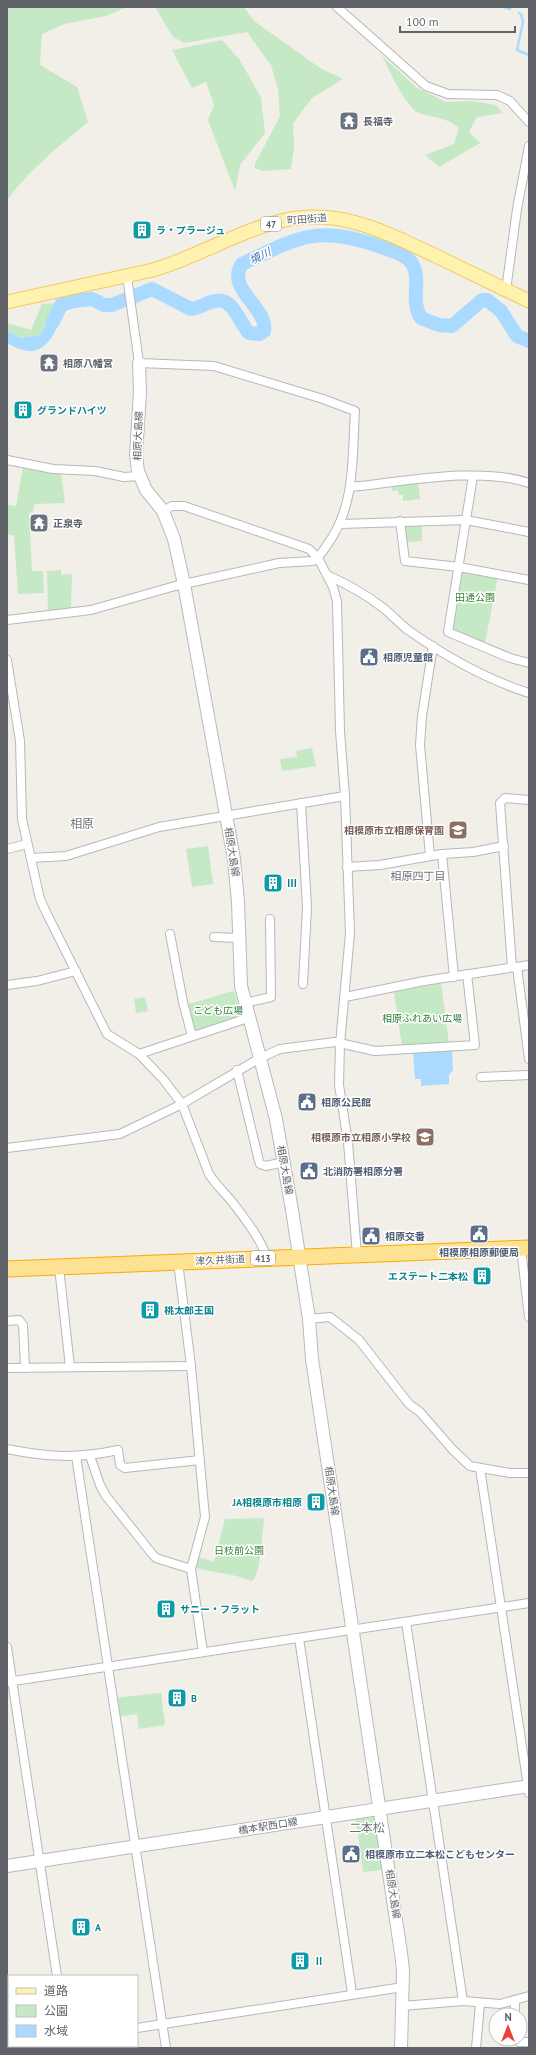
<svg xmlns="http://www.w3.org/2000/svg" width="536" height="2055" font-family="'PT Sans','Noto Sans JP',sans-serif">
<rect width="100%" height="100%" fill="#f1efe8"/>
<!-- green -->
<g fill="#c5e8c5">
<path d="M7 7H127L106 16 64 24 42 34 40 65 77 87 88 122C59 146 30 169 7 200Z"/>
<polygon points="155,7 244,7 254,21 320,68 343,79 312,98 293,123 294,146 291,169 263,171 255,168 255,164 280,116 278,89 271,65 247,32 185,43 173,37"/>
<polygon points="222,40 240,60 261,98 265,133 240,165 235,191 208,120 214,105 206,82 192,88 172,50"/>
<path d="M382 56 417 88 446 102 472 101 495 105 503 113 477 117 469 132 480 143 439 167 425 155 454 144 459 128C447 117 433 118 419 113 406 108 389 69 382 56Z"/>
<polygon points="58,303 40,335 21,338 7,331 7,323 31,330 42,304"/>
<polygon points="23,467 61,472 65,503 34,504 33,512 29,513 32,571 43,571 44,593 18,594 14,535 7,535 7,505 16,506"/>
<polygon points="418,483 420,499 403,501 403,495 399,495 398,491 392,491 392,486"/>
<polygon points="406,525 422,525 422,541 405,542 404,527"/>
<polygon points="61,570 61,575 72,574 71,608 69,610 48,612 47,571"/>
<polygon points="459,570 498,576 485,643 450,630"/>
<polygon points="312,748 316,766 282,771 280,759 297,757 296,751"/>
<polygon points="208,846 213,884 192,887 186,849"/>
<polygon points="441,983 449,1043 402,1046 394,992"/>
<polygon points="233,991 235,993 240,1015 239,1019 198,1031 194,1029 188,1007 189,1004"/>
<polygon points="145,997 148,1011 136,1013 134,999"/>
<path d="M263 1518 264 1519 259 1565 254 1580 251 1581C233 1573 214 1573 196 1568L198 1557 214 1562 225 1519Z"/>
<polygon points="161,1693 165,1725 139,1729 137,1714 116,1717 113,1698"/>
<polygon points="375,1817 383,1870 363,1872 356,1819"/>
</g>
<!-- water -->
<g fill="#aadaff">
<path d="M58 303 66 308C53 337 44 365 7 343V331L21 338 40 335Z"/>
<polygon points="452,1049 453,1070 449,1075 449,1084 421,1086 421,1079 415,1079 413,1052"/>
</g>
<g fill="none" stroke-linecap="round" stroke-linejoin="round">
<!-- stream -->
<g stroke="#aadaff" stroke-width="2.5">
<polyline points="504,7 510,9"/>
<polyline points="519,13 521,14 523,22 517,50 529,55"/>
</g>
<!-- river -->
<path stroke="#aadaff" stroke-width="14" d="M53 322 61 305 73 301 92 299 104 305H112L152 289 191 309C200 308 207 302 215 301 233 297 239 322 249 333L260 334 264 331C268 307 225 289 242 264 299 237 318 224 381 247 391 251 404 253 411 262 423 278 409 299 421 318L439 325 452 326 482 300H487L501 311 517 336 529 341"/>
<!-- street casing -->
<g stroke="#b5b8bc" stroke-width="10">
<g id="street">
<polyline points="337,7 426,86 448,94 497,95 510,101 529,122"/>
<polyline points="506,290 517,209 529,146"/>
<polyline points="7,460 53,469 95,471 124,477 139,476"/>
<polyline points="473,476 448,632 510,658 529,663"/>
<path d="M351 487C403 482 479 466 529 483"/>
<polyline points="163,511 172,506 184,506 309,549 318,558 333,587 337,601 340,731 345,796 350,933 340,1044 339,1085 348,1142 357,1255"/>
<polyline points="400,521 405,561 459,567 529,580"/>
<polyline points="341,524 466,520 529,532"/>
<path d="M327 575C347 584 365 594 382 607 391 614 399 623 408 630 445 656 485 679 529 693"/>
<path d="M7 620 91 610 175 586 279 563 313 561C319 558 323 551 327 545 356 506 352 457 355 411L323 399 214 366 139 363 127 276"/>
<path d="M7 660 20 741 22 819 40 899 46 912 107 1034 139 1054 163 1079 182 1104 209 1174C216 1185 225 1193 233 1203 245 1219 261 1239 267 1258"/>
<polyline points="301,803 307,907 303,984"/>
<polyline points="7,849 27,844"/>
<polyline points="442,854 454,977"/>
<polyline points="430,856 420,745 422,716 433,646"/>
<polyline points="31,858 66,856 159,827 345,796"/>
<polyline points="347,867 380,865 442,854 473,852 504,846"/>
<polyline points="170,934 183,1002 192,1036"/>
<polyline points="214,937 238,938"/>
<polyline points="512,967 500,803 505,798 529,800"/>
<polyline points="517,967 529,1059"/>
<polyline points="7,985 37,981 76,971"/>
<polyline points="345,997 424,981 529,965"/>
<polyline points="244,1003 271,997 270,919"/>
<polyline points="139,1054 248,1018"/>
<polyline points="237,1070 259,1161 260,1164 266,1166 284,1162"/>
<polyline points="481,1077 529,1075"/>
<polyline points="7,1148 120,1134 182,1104 260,1058 280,1049 335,1042 375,1051 475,1045 467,974"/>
<polyline points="521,1248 529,1317"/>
<polyline points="178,1262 191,1366 205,1517 191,1569 203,1652"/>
<polyline points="59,1267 70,1367"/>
<polyline points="309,1319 330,1317 359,1340 409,1404 420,1412 453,1450 470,1466 510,1473 529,1473"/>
<polyline points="7,1321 19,1320 23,1325 25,1368"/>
<polyline points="7,1368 191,1366"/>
<path d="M7 1449C47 1457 77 1459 118 1450L120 1465 125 1468 200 1460"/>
<polyline points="76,1456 166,2048"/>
<polyline points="90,1456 100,1485 106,1496 153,1555 156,1558 191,1569"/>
<polyline points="480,1468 529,1793"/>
<polyline points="406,1622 463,2001"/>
<polyline points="299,1638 352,1993"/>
<polyline points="7,1647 57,1976"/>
<polyline points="7,1682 529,1603"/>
<polyline points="402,2006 463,2001 500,2004 529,1996"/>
<polyline points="515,2015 515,2000"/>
<polyline points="7,2026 9,2027"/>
<polyline points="137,2028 403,1987"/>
<polyline points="515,2039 519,2042 529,2042"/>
<polyline points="41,2046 45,2048"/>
<polyline points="67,2046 68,2048"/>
<polyline points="476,2048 480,2004"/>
</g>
</g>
<!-- secondary casing -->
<g stroke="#b6babf" stroke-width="14">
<g id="secondary">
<polyline points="139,363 140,392 136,455 138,471 146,490 163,511 174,539 184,584 234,859 238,902 241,986 276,1119 292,1210 309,1319 312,1359 401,1953 403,1970 401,2048"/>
<polyline points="7,1866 529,1786"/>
</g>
</g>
<!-- primary casing -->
<g stroke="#f2c960" stroke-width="15">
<path id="primary" d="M7 302 153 270C197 257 236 232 281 221 339 207 385 232 436 256 467 271 498 286 529 301"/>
</g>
<!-- highway casing -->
<g stroke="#f9ab00" stroke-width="17">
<polyline id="highway" points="7,1269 529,1248"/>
</g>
<!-- street -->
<use href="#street" stroke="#fff" stroke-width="8"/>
<!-- secondary -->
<use href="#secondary" stroke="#fff" stroke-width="12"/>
<!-- primary -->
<use href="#primary" stroke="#fff2af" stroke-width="13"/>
<!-- highway -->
<use href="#highway" stroke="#fde293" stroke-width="15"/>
</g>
<!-- icons -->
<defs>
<g id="temple-square" transform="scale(1)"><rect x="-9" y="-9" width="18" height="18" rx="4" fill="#6b7280" stroke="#fff"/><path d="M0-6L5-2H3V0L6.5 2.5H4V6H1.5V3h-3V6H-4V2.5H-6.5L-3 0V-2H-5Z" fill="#fff"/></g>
<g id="building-square" transform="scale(1)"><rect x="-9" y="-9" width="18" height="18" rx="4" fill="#0f9aa8" stroke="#fff"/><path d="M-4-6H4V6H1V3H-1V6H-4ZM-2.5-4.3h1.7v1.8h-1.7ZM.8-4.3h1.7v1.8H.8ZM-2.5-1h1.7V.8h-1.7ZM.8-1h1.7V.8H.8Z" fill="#fff"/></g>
<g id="civic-square" transform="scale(1)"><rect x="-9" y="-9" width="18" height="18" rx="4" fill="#5c6f8a" stroke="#fff"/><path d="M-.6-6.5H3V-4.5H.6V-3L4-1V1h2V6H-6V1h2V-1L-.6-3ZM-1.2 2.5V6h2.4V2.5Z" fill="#fff"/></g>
<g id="school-square" transform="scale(1)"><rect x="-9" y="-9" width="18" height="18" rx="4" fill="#8d6e63" stroke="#fff"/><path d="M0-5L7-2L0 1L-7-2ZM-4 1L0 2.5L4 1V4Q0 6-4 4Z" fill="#fff"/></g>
</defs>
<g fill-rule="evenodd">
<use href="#temple-square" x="349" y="121"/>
<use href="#building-square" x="142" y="230"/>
<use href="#temple-square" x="49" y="363"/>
<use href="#building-square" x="23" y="410"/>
<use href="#temple-square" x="39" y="523"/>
<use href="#civic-square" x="369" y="657"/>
<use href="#school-square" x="458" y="830"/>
<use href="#building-square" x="273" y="883"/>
<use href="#civic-square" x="307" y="1102"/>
<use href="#school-square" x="425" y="1137"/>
<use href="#civic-square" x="309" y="1171"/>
<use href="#civic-square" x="479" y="1234"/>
<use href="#civic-square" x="371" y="1236"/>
<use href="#building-square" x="482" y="1276"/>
<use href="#building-square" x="150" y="1310"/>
<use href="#building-square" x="316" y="1502"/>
<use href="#building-square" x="166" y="1609"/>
<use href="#building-square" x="177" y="1698"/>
<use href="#civic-square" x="351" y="1854"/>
<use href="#building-square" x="81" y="1927"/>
<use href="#building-square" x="300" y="1961"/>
</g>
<g text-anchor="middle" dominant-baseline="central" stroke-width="3" stroke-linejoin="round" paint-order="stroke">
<!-- shield labels -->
<g fill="#fff" stroke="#8f9295" stroke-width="1">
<rect x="261" y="217" width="20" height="14" rx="3"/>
<rect x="251" y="1251" width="24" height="14" rx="3"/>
</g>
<g font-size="9" font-weight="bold" fill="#5f6368">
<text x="271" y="224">47</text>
<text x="263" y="1258">413</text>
</g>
<!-- worship labels -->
<g font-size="10" font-weight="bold" fill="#5b616d" stroke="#fff" text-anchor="start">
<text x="363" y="121">長福寺</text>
<text x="63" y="363">相原八幡宮</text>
<text x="53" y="523">正泉寺</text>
</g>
<!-- street labels -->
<g font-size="10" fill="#5f6368" stroke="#fff">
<text transform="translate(307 219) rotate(-4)">町田街道</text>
<text transform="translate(138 436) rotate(-88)">相原大島線</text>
<text transform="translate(232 852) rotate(81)">相原大島線</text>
<text transform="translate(285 1170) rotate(80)">相原大島線</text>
<text transform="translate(220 1260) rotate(-3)">津久井街道</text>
<text transform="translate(332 1491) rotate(82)">相原大島線</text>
<text transform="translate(268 1826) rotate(-9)">橋本駅西口線</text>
<text transform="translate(393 1894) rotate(81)">相原大島線</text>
</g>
<!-- culture labels -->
<g font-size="10" font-weight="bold" fill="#0d838f" stroke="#fff" text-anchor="start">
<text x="156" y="230">ラ・プラージュ</text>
<text x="37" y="410">グランドハイツ</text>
<text x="287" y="883">Ⅲ</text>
<text x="468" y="1276" text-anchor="end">エステート二本松</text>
<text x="164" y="1310">桃太郎王国</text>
<text x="302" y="1502" text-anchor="end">JA相模原市相原</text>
<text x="180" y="1609">サニー・フラット</text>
<text x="191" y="1698">B</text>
<text x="95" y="1927">A</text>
<text x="314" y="1961">Ⅱ</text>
</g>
<!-- park labels -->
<g font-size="10" fill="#348238" stroke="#fff">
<text x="475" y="597">田通公園</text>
<text x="218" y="1010">こども広場</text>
<text x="422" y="1018">相原ふれあい広場</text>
<text x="239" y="1550">日枝前公園</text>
</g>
<!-- service labels -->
<g font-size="10" font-weight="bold" fill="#4e5e75" stroke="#fff" text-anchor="start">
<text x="383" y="657">相原児童館</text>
<text x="321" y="1102">相原公民館</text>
<text x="323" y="1171">北消防署相原分署</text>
<text x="385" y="1236">相原交番</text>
<text x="479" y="1252" text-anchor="middle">相模原相原郵便局</text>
<text x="365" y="1854">相模原市立二本松こどもセンター</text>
</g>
<!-- education labels -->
<g font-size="10" font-weight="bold" fill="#785e54" stroke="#fff" text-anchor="end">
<text x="444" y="830">相模原市立相原保育園</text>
<text x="411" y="1137">相模原市立相原小学校</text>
</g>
<!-- water labels -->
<g font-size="11" font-style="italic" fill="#4174aa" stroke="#fff">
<text transform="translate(260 256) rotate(-26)">境川</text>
</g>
<!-- neighbourhood labels -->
<g font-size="11" fill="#70757a" stroke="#fff">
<text x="418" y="876">相原四丁目</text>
</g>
<!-- quarter labels -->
<g font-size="12" fill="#70757a" stroke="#fff">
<text x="82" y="823">相原</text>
<text x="367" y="1827">二本松</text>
</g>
</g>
<!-- border -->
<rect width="536" height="2055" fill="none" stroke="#5f6368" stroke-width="16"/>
<!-- legend -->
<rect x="8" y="1975" width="130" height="72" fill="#ffffff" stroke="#bfc1c3"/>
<rect x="16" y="1988" width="20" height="6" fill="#fff2af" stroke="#bfc1c3"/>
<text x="44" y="1995" font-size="12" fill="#5f6368">道路</text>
<rect x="16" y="2005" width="20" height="12" fill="#c5e8c5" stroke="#bfc1c3"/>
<text x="44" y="2015" font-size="12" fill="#5f6368">公園</text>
<rect x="16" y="2025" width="20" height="12" fill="#aadaff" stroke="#bfc1c3"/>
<text x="44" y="2035" font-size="12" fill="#5f6368">水域</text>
<!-- north arrow -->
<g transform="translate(508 2027)"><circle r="19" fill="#ffffff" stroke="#bfc1c3"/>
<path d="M0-3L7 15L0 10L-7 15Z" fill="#ea4335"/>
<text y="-6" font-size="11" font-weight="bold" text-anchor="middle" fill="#5f6368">N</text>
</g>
<!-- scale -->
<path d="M400 26v6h115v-6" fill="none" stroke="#5f6368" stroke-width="2"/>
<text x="406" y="26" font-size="12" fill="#5f6368" stroke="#ffffff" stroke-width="3" paint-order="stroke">100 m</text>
</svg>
